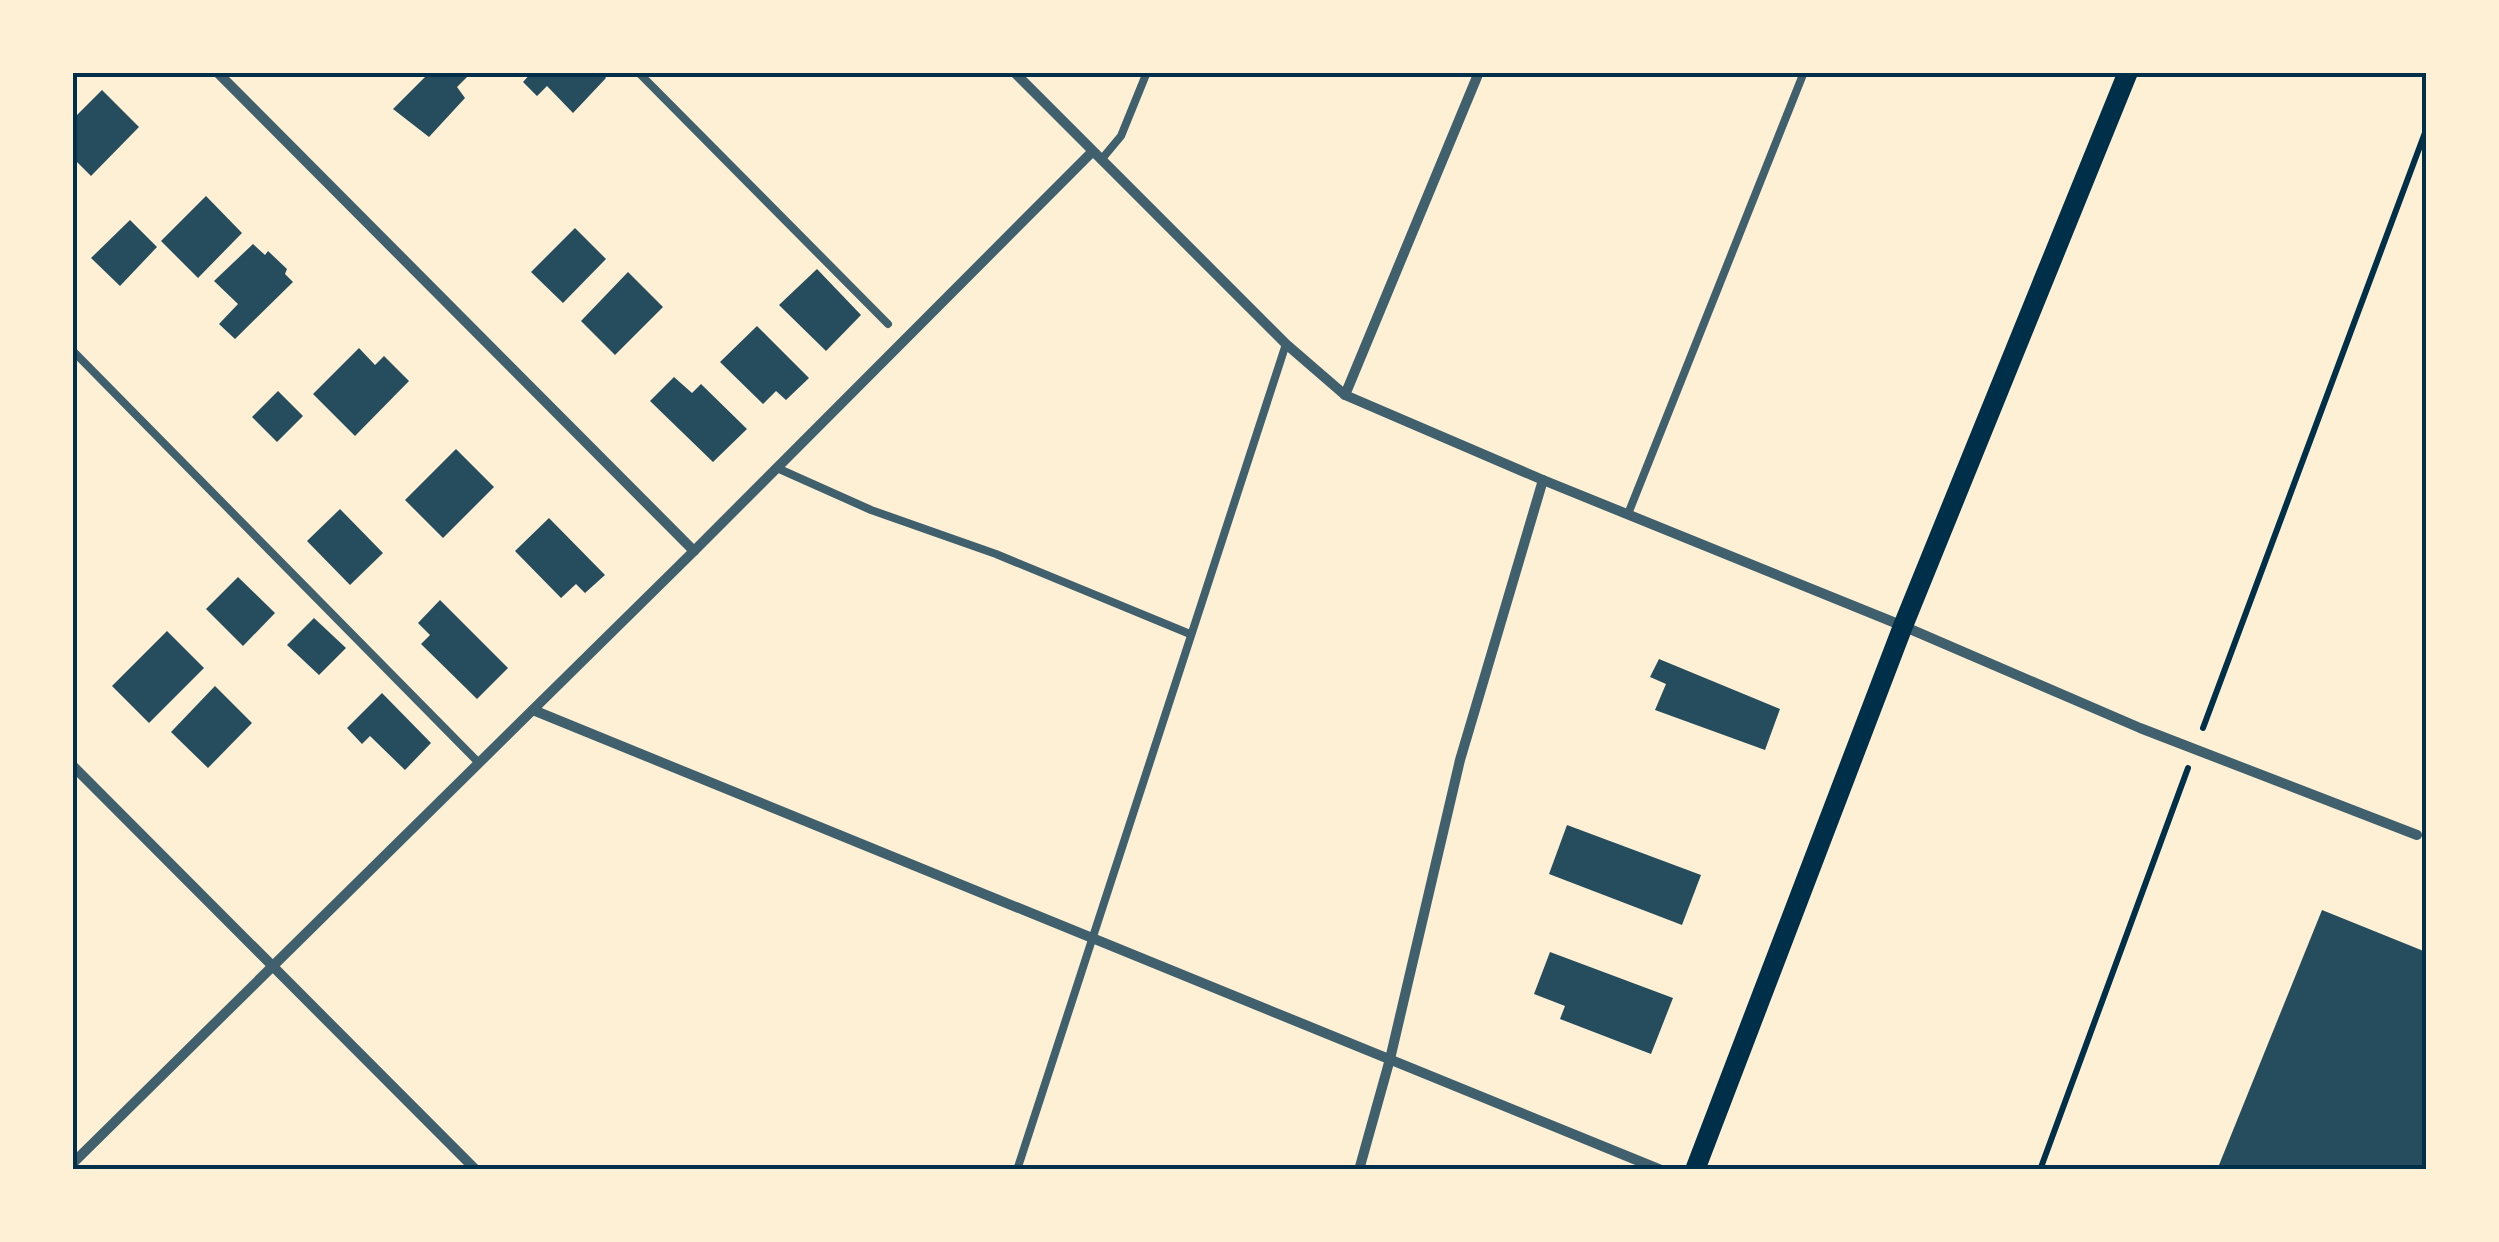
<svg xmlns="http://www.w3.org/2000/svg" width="2499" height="1242" font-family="Manrope,sans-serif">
<rect width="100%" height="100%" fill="#fdf0d5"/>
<!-- building -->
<g fill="#264d5e">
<polygon points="430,72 472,72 457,87 465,98 429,137 393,109"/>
<polygon points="532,72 601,72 606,78 573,113 547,86 537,96 523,82"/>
<polygon points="102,90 139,127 91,176 72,157 72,120"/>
<polygon points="206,196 242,233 198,278 161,241"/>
<polygon points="130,220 157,247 120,286 91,258"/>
<polygon points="575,228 606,259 563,303 531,272"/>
<polygon points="253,244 265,255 268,251 287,269 285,274 293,282 235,339 219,324 238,304 214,281"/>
<polygon points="817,269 861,315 826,351 779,305"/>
<polygon points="628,272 663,307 615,355 581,321"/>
<polygon points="757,326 809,378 786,400 776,391 763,404 720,362"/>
<polygon points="359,348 375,365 384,356 409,381 355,436 313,394"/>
<polygon points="674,377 692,393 701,384 747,429 713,462 650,401"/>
<polygon points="278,391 303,416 277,442 252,417"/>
<polygon points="456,449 494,487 443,538 405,500"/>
<polygon points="340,509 383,553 350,585 307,541"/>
<polygon points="549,518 605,575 585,593 576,584 561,598 515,551"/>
<polygon points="238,577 275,613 243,646 206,609"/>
<polygon points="440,600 508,668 477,699 421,644 430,635 418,623"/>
<polygon points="314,618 346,648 319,675 287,645"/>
<polygon points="167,631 204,668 149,723 112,686"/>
<polygon points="1659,659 1780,709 1765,750 1655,710 1666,684 1650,677"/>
<polygon points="215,686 252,723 208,768 171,732"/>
<polygon points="382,693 431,743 405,770 370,736 362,744 347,728"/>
<polygon points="1567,825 1701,875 1682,925 1549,874"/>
<polygon points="2322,910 2426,952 2426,1170 2217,1170"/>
<polygon points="1550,952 1673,998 1651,1054 1560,1019 1565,1006 1534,994"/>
</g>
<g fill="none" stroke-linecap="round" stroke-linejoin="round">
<!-- path -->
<g stroke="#003049" stroke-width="6">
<polyline points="2203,728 2426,130"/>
<polyline points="2040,1170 2188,768"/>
</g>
<!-- service -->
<g stroke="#3f606c" stroke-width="8">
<polyline points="638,72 888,324"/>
<polyline points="1101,160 1121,136 1147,72"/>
<polyline points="72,350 479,763"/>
<polyline points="777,468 871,510 996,554 1190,634"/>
<polyline points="1628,514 1804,72"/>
<polyline points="1017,1170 1286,344"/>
</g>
<!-- minor -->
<g stroke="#3f606c" stroke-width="10">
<polyline points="217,72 694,551"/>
<polyline points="1014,72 1286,344 1345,395 1543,480 1903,626 2140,728 2417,835"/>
<polyline points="1345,395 1479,72"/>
<polyline points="533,710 1661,1170"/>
<polyline points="72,765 476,1170"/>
<polyline points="72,1164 694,551 1092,152"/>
<polyline points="1359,1170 1390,1059 1460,760 1543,480"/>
</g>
<!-- secondary -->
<polyline stroke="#003049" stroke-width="20" points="1695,1170 1903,626 2128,72"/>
</g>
<!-- border -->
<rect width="2499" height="1242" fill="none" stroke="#fdf0d5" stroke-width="150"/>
<rect x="75" y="75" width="2349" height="1092" fill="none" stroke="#003049" stroke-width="4"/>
</svg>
